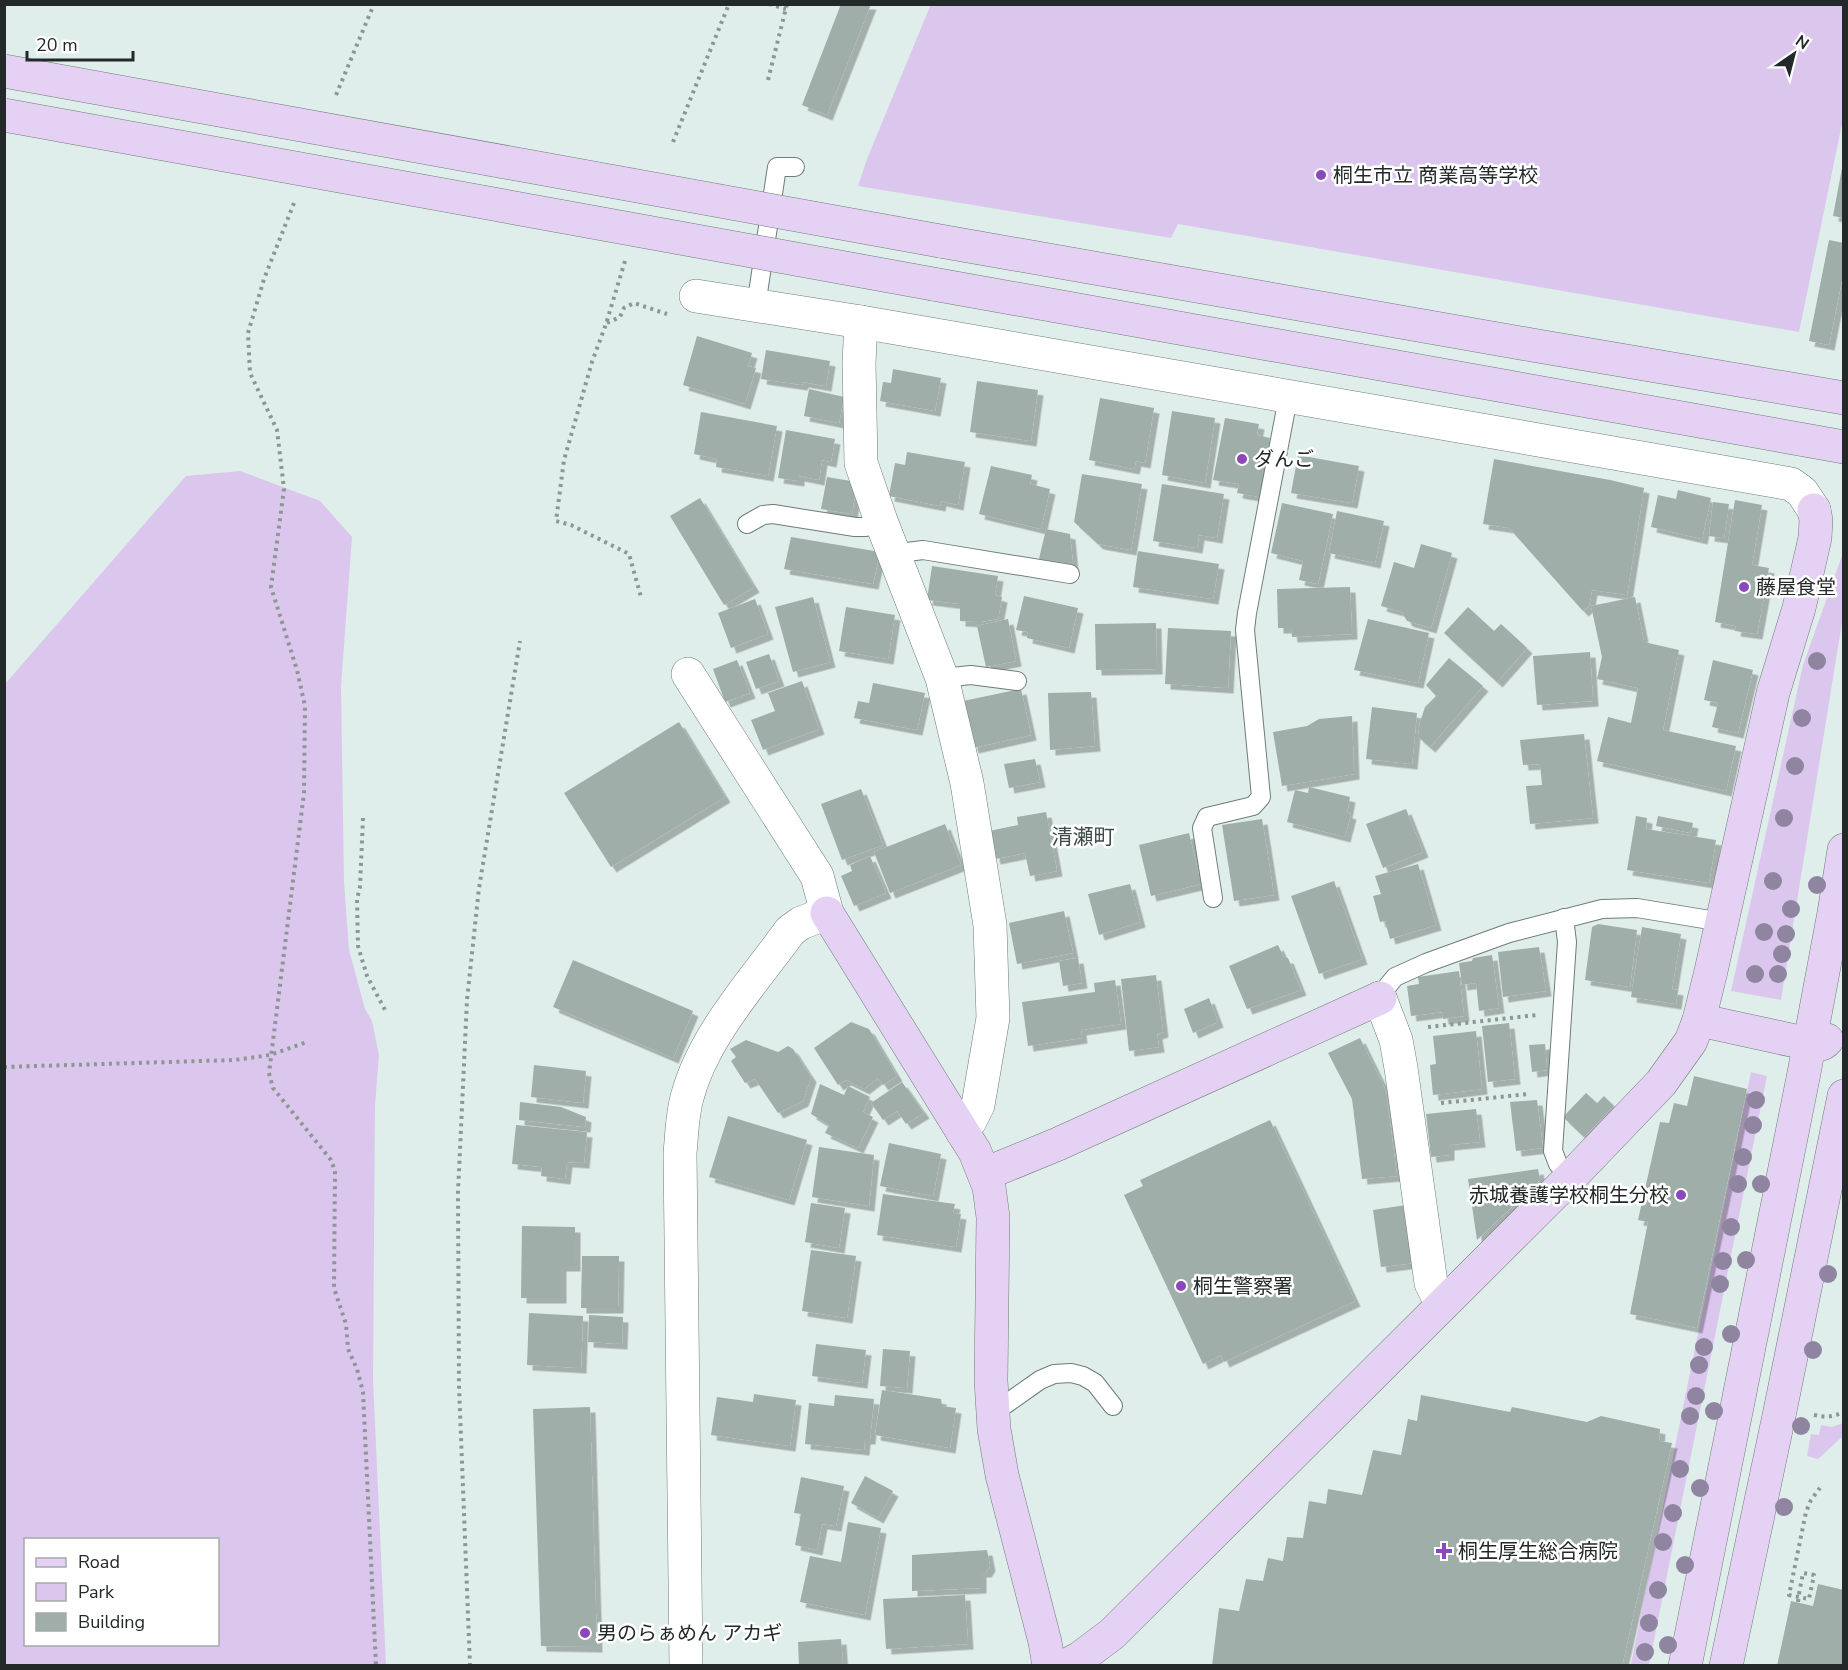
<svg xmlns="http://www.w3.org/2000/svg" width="1848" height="1670" font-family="'Nunito Sans','Noto Sans JP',sans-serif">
<defs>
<filter id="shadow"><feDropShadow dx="5.5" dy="5.5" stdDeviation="0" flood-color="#0004"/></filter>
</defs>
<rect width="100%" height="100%" fill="#dfeeea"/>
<!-- green -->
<g fill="#dbc6ed" fill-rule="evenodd">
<polygon points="931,4 1843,5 1843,119 1799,332 1178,224 1171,238 858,186 867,159"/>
<path d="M240 471 320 501 352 537 341 686 344 882 349 950 365 1009 372 1021 379 1055 375 1105 373 1379 386 1665H5V684L186 476ZM26 1540H218V1644H26Z"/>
<polygon points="1843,553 1843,616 1781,1000 1731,991 1803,665"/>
<polygon points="1751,1072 1767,1076 1649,1665 1631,1664"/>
<polygon points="1843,1423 1843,1436 1818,1459 1807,1456 1811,1434 1819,1435 1821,1425 1832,1427"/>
</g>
<!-- building -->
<g fill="#a0aeaa" filter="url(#shadow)">
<polygon points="841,4 871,4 827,115 802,105"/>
<polygon points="1842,168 1844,168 1844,218 1833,216"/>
<polygon points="1829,240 1844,243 1844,280 1842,280 1829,345 1809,341"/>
<polygon points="697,336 752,353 748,366 756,368 745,404 683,385"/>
<polygon points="766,350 830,361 826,386 803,382 802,385 761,379"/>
<polygon points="893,369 941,378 935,411 880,401 883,382 891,383"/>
<polygon points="977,381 1038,390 1031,441 970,432"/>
<polygon points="809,389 844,397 839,423 804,416"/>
<polygon points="1100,398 1154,408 1145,463 1136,461 1134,469 1089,460"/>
<polygon points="1172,411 1215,418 1205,483 1162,475"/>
<polygon points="701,412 777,426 768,476 716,467 717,459 694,454"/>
<polygon points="1225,418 1259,424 1257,435 1270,438 1260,497 1237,493 1239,484 1213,480"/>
<polygon points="786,430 835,439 831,462 822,460 819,480 799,476 799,481 778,478"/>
<polygon points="907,452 965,462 958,505 941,501 940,506 889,496 895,463 905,465"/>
<polygon points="1298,455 1359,466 1352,503 1291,493"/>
<polygon points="1494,459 1610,480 1644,488 1627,595 1592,590 1589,606 1583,611 1509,528 1483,524"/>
<polygon points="991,466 1032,475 1030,484 1050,489 1041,529 979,514"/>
<polygon points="1082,474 1142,484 1131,550 1098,544 1074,522"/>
<polygon points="827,477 857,482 852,514 821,509"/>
<polygon points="1162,484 1224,494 1217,538 1199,535 1197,548 1153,541"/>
<polygon points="1678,490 1711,498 1702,539 1651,527 1658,495 1676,499"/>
<polygon points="700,498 754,587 724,605 670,516"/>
<polygon points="1735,500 1762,505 1752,565 1769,568 1757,634 1735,631 1736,626 1715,622"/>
<polygon points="1713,502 1729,504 1724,538 1709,536"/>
<polygon points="1282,503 1333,514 1318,584 1299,580 1303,561 1271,553"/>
<polygon points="1337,511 1384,521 1375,563 1329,553"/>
<polygon points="1046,529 1070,534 1073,565 1039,559"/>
<polygon points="791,537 880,552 873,584 784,569"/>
<polygon points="1421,544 1452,553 1431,628 1407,621 1402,612 1381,606 1394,562 1414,568"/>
<polygon points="1138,551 1219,564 1213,599 1133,587"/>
<polygon points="932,566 998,576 995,595 1002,597 998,619 980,622 960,621 960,604 927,600"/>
<polygon points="1350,587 1352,634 1292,637 1291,628 1278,628 1277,589"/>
<polygon points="1024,596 1078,608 1069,648 1027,638 1028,632 1016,630"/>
<polygon points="813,597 830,662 793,672 775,607"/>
<polygon points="1635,597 1644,642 1679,650 1663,730 1736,746 1726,791 1597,761 1608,717 1631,723 1638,688 1597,679 1602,657 1591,606"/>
<polygon points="755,599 768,634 731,648 718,613"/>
<polygon points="846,607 895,615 888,659 839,651"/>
<polygon points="1468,607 1494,631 1501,624 1527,648 1497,682 1444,633"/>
<polygon points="1008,619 1016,661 986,667 977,626"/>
<polygon points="1368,619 1429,633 1418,683 1354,670"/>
<polygon points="1156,623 1157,669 1096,670 1095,624"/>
<polygon points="1168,628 1231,631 1228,688 1165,684"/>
<polygon points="1590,652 1593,701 1537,705 1533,656"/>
<polygon points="769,654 779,681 756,689 746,662"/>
<polygon points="1449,658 1483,686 1430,747 1418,737 1420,722 1425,707 1436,696 1426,685"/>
<polygon points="737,660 750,693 725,702 713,669"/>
<polygon points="1713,660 1753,670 1738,733 1712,727 1718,703 1704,700"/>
<polygon points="802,681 819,729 763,750 751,720 775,711 768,693"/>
<polygon points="873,683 925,693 917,730 854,718 858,701 869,703"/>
<polygon points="1021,689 1031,735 973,748 963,701"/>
<polygon points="1091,692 1095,746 1050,750 1048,693"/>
<polygon points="1372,707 1417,713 1412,764 1366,759"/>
<polygon points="1352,716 1354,774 1282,786 1273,732 1307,726 1319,719"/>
<polygon points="679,722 725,797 611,867 564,793"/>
<polygon points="1584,734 1593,818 1530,824 1526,786 1542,785 1540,764 1523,765 1520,740"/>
<polygon points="1035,759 1040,782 1009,788 1004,764"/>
<polygon points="1309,787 1350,797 1347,813 1351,814 1345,837 1287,822 1295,790 1308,793"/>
<polygon points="861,789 883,845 842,860 821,804"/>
<polygon points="1406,809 1423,852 1383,868 1366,824"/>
<polygon points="1046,812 1057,871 1030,876 1025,853 995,859 989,831 1018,825 1017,817"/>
<polygon points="1636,816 1647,818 1646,829 1716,840 1709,883 1627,870"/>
<polygon points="1658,816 1693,823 1691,833 1656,826"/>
<polygon points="1262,819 1274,895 1234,901 1222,825"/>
<polygon points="945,824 961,865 890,893 874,852"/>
<polygon points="1189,833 1201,884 1151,896 1139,845"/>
<polygon points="870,856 886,893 854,906 841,876 852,871 850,865"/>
<polygon points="1418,864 1436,925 1390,939 1385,921 1380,922 1373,896 1381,894 1375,876"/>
<polygon points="1334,881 1362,959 1319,974 1291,896"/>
<polygon points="1130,884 1140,922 1099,935 1088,894"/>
<polygon points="1064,911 1073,953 1017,964 1009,923"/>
<polygon points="1598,924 1637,930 1630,987 1585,980 1592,927"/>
<polygon points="1642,927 1681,934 1672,989 1678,990 1676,1004 1631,997"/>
<polygon points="1278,945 1284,958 1288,958 1301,990 1247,1009 1229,966"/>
<polygon points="1539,947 1546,991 1503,997 1498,952"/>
<polygon points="1492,955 1499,1008 1479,1011 1476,983 1462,985 1459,963 1472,961 1473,958"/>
<polygon points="1078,958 1082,983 1063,986 1059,961"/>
<polygon points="573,960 693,1011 673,1058 553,1007"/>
<polygon points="1459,971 1464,1016 1443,1019 1442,1012 1411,1016 1407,986 1419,984 1418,977"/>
<polygon points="1156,975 1163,1032 1157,1034 1159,1047 1129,1051 1121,979"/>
<polygon points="1115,980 1121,1024 1081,1030 1082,1038 1028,1046 1022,1002 1095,992 1094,983"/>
<polygon points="1209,998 1218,1022 1193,1033 1184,1009"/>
<polygon points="851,1022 869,1029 897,1076 883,1085 878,1078 864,1089 846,1080 838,1085 814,1048"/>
<polygon points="1509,1023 1515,1079 1488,1082 1482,1026"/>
<polygon points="1476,1031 1482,1089 1433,1095 1430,1065 1436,1064 1433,1036"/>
<polygon points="1360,1038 1386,1091 1397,1176 1362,1179 1352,1099 1328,1053"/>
<polygon points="746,1040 778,1052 788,1046 793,1049 811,1077 803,1101 778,1113 755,1079 745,1083 731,1061 736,1057 730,1049"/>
<polygon points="1545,1044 1547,1070 1532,1072 1529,1045"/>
<polygon points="534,1065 586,1071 583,1103 531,1097"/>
<polygon points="1694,1076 1747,1089 1697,1328 1630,1314 1648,1222 1638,1220 1660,1122 1669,1123 1674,1103 1687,1106"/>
<polygon points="902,1082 924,1113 906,1124 897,1111 883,1120 871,1103"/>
<polygon points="820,1084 844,1095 848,1086 870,1097 863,1112 873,1117 858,1148 825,1133 829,1125 811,1114"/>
<polygon points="1586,1093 1597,1103 1604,1096 1614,1106 1584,1137 1563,1117"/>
<polygon points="1537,1100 1543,1148 1516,1151 1510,1102"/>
<polygon points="520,1102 561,1107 586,1117 585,1127 519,1120"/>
<polygon points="1476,1109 1480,1142 1449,1145 1449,1155 1431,1157 1426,1114"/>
<polygon points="728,1116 807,1140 789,1200 709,1177"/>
<polygon points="1270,1120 1355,1301 1224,1362 1221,1355 1203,1364 1124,1195 1143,1186 1140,1180"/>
<polygon points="516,1125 587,1132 584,1163 567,1162 565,1179 541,1176 542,1167 512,1164"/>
<polygon points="889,1143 941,1154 933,1196 880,1186"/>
<polygon points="819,1147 874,1155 869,1206 812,1197"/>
<polygon points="1538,1169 1540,1180 1477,1240 1468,1179"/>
<polygon points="883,1194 955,1204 953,1213 961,1214 956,1247 877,1235"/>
<polygon points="811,1203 845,1208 839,1248 805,1242"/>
<polygon points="1406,1205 1414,1263 1381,1267 1373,1210"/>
<polygon points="522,1226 575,1227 575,1266 561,1266 561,1298 521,1298"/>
<polygon points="811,1250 856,1256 847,1318 802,1311"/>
<polygon points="582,1256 619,1256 618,1308 581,1308"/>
<polygon points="529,1313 583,1316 581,1368 527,1365"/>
<polygon points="589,1315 623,1317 622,1344 588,1342"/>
<polygon points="816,1344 866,1350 862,1383 812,1376"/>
<polygon points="883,1349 910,1351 907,1388 880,1386"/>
<polygon points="882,1390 941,1399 942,1406 956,1408 950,1448 875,1435"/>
<polygon points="754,1394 796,1400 790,1446 711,1435 717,1397 753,1402"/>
<polygon points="835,1395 874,1399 870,1439 865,1439 864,1450 805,1444 809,1403 834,1406"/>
<polygon points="1421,1395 1510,1412 1512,1407 1587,1422 1601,1416 1660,1429 1659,1441 1672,1443 1622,1666 1212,1666 1219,1608 1239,1611 1246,1579 1263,1581 1268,1558 1283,1561 1287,1537 1303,1538 1309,1501 1326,1504 1328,1489 1362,1495 1373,1450 1401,1455 1408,1419 1417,1421"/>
<polygon points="590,1407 597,1647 541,1646 533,1409"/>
<polygon points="865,1476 893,1491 878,1518 851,1503"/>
<polygon points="801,1477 844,1486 836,1526 822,1524 817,1550 795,1545 801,1514 794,1513"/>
<polygon points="848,1522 881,1528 865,1615 800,1602 810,1556 841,1562"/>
<polygon points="987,1550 990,1566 986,1572 981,1572 981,1588 912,1591 912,1555"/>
<polygon points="1818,1584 1844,1590 1844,1666 1777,1666 1791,1601 1813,1606"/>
<polygon points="965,1595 968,1644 886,1649 883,1599"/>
<polygon points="841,1639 843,1666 799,1666 798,1642"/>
</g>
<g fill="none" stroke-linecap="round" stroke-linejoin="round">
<!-- lane casing -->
<g stroke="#6f7c79" stroke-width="20">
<g id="lane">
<polyline points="756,306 777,167 795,167"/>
<polyline points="747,524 763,515 773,514 855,527 866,527 881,521"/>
<polyline points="895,557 907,552 923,550 1070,574"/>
<polyline points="942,678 971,675 1017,681"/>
<polyline points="1213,898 1202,828 1207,817 1253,806 1261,797 1245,630 1247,613 1288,398"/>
<polyline points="1564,918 1567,942 1553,1151 1558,1164 1570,1178"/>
<polyline points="1380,998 1386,988 1395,977 1426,963 1509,933 1602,909 1637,908 1722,922"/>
<polyline points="992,1408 1006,1404 1040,1380 1054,1374 1071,1373 1083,1376 1095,1383 1113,1406"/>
</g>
</g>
<!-- street casing -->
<g stroke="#6f7c79" stroke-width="34">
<g id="street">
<polyline points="696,296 861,322 1791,484 1802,492 1814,510"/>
<polyline points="861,322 859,363 861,463 881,521 942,678 967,783 990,925 993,1018 978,1105 970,1121 962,1131"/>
<polyline points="1380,998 1396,1040 1401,1068 1431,1283 1442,1305"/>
<path d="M686 1666 680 1153C682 1134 682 1113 688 1094 705 1034 754 981 790 931L801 923 827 913 817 876 688 674"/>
</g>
</g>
<!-- secondary casing -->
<g stroke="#6f7c79" stroke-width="34">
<g id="secondary">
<polyline points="940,241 1532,345 1844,398"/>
<polyline points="933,284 1844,447"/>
<polyline points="827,913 975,1152 989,1187 993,1217 991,1381 994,1429 1002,1475 1045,1642 1049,1666"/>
<path d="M1699 1020 1809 1044C1816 1045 1822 1046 1827 1040"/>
<polyline points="985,1174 1058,1144 1380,998"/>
<polyline points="1065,1666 1080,1658 1112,1634 1570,1178 1661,1083 1691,1041 1699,1020 1711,971 1773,693 1799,608 1815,538 1816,520 1814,510"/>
<polyline points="1685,1666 1804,1073 1834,913 1844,850"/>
<polyline points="1726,1666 1780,1411 1844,1096"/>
</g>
</g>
<!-- path -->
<g stroke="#8c9794" stroke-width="4" stroke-dasharray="3 4.5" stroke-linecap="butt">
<polyline points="769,4 786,9"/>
<polyline points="768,80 787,4"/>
<polyline points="336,95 374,4"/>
<polyline points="673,142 729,4"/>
<polyline points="294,203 264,279 248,333 250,373 277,430 284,489 271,587 297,670 305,706 304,793 269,1073 273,1088 331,1160 335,1171 334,1288 346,1324 348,1349 357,1369 363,1392 376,1666"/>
<polyline points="625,261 606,324 592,362 564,460 556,521 571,525 629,554 641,597"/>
<polyline points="607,323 620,317 624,308 634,303 667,314"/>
<polyline points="363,818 360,887 357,899 358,946 367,976 385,1010"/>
<polyline points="1428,1027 1537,1015"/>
<polyline points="4,1067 235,1060 270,1055 307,1042"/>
<polyline points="1441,1103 1529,1094"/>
<path d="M1814 1415C1825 1417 1834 1418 1844 1411"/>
<polyline points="1799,1594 1803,1573 1814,1575 1809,1599 1789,1595 1806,1512 1811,1500 1820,1488"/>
<polyline points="470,1666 459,1386 458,1192 467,1000 479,888 520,641"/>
</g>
<!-- lane -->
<use href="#lane" stroke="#fff" stroke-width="18"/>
<!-- street -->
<use href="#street" stroke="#fff" stroke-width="33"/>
<!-- secondary -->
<use href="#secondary" stroke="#e5d1f3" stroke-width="33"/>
<!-- secondary-bridge casing -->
<g stroke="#6f7c79" stroke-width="34" stroke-linecap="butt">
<g id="secondary-bridge">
<polyline points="4,71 940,241"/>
<polyline points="4,115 933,284"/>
</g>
</g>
<!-- path-bridge -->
<polyline stroke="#8c9794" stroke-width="4" stroke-dasharray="3 4.5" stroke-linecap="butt" points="1798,1602 1799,1594"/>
<!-- secondary-bridge -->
<use href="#secondary-bridge" stroke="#e5d1f3" stroke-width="33"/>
</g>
<!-- trees -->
<g fill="#8f85a0">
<circle cx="1817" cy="661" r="9"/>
<circle cx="1802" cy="718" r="9"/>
<circle cx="1795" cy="766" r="9"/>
<circle cx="1784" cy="818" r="9"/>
<circle cx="1773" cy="881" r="9"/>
<circle cx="1817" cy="885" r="9"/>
<circle cx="1791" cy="909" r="9"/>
<circle cx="1764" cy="932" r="9"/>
<circle cx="1786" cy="934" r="9"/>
<circle cx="1782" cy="954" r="9"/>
<circle cx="1755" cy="974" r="9"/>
<circle cx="1778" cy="974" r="9"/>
<circle cx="1756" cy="1100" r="9"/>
<circle cx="1753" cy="1125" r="9"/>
<circle cx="1743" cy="1157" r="9"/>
<circle cx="1738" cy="1184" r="9"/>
<circle cx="1761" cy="1184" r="9"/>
<circle cx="1731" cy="1227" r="9"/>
<circle cx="1746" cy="1260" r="9"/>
<circle cx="1723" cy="1261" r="9"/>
<circle cx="1828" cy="1274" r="9"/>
<circle cx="1720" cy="1284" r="9"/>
<circle cx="1731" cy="1334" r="9"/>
<circle cx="1704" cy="1347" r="9"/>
<circle cx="1813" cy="1350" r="9"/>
<circle cx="1699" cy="1365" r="9"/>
<circle cx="1696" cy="1396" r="9"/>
<circle cx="1714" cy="1411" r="9"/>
<circle cx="1690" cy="1416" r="9"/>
<circle cx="1801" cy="1426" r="9"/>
<circle cx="1680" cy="1469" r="9"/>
<circle cx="1700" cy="1488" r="9"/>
<circle cx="1784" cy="1507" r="9"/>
<circle cx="1673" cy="1513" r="9"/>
<circle cx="1663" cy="1542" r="9"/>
<circle cx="1685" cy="1565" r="9"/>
<circle cx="1658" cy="1590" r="9"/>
<circle cx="1649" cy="1623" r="9"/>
<circle cx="1668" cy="1645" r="9"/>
<circle cx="1645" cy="1652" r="9"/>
</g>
<!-- markers -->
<g fill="#8c47bb" stroke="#fff" stroke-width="2">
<circle cx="1321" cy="175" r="6"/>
<circle cx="1242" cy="459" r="6"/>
<circle cx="1744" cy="587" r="6"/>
<circle cx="1681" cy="1195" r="6"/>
<circle cx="1181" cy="1286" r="6"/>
<path d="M1441 1542h6v6h6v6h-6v6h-6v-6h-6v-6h6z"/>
<circle cx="585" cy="1633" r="6"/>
</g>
<g text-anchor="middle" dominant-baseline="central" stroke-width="5" stroke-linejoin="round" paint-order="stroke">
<!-- poi labels -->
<g font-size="20" fill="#232928" stroke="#fff" text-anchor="start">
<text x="1333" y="175">桐生市立 商業高等学校</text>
<text x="1254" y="459">ダんご</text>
<text x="1756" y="587">藤屋食堂</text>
<text x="1669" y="1195" text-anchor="end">赤城養護学校桐生分校</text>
<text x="1193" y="1286">桐生警察署</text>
<text x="1458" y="1551">桐生厚生総合病院</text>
<text x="597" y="1633">男のらぁめん アカギ</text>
</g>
<!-- neighbourhood labels -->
<g font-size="21" fill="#3e4b48" stroke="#fff">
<text x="1083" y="837">清瀬町</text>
</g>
</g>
<!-- border -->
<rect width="1848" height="1670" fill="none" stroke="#232928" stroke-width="12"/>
<!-- legend -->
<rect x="24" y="1538" width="195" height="108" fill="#ffffff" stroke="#a7a9a9" stroke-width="1.5"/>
<rect x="36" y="1558" width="30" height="9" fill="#e5d1f3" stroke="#a7a9a9" stroke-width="1.5"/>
<text x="78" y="1568" font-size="18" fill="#232928">Road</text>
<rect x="36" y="1583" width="30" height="18" fill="#dbc6ed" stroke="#a7a9a9" stroke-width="1.5"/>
<text x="78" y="1598" font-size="18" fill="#232928">Park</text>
<rect x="36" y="1613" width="30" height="18" fill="#a0aeaa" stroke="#a7a9a9" stroke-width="1.5"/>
<text x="78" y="1628" font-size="18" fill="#232928">Building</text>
<!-- north arrow -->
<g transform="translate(1794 54) rotate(35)" stroke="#ffffff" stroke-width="4.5" paint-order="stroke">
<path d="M0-4.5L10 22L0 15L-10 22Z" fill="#232928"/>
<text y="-9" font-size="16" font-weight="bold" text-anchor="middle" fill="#232928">N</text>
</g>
<!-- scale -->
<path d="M27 51v9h106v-9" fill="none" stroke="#232928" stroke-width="3"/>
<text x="36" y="51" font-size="18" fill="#232928" stroke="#ffffff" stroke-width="4.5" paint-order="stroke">20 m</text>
</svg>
